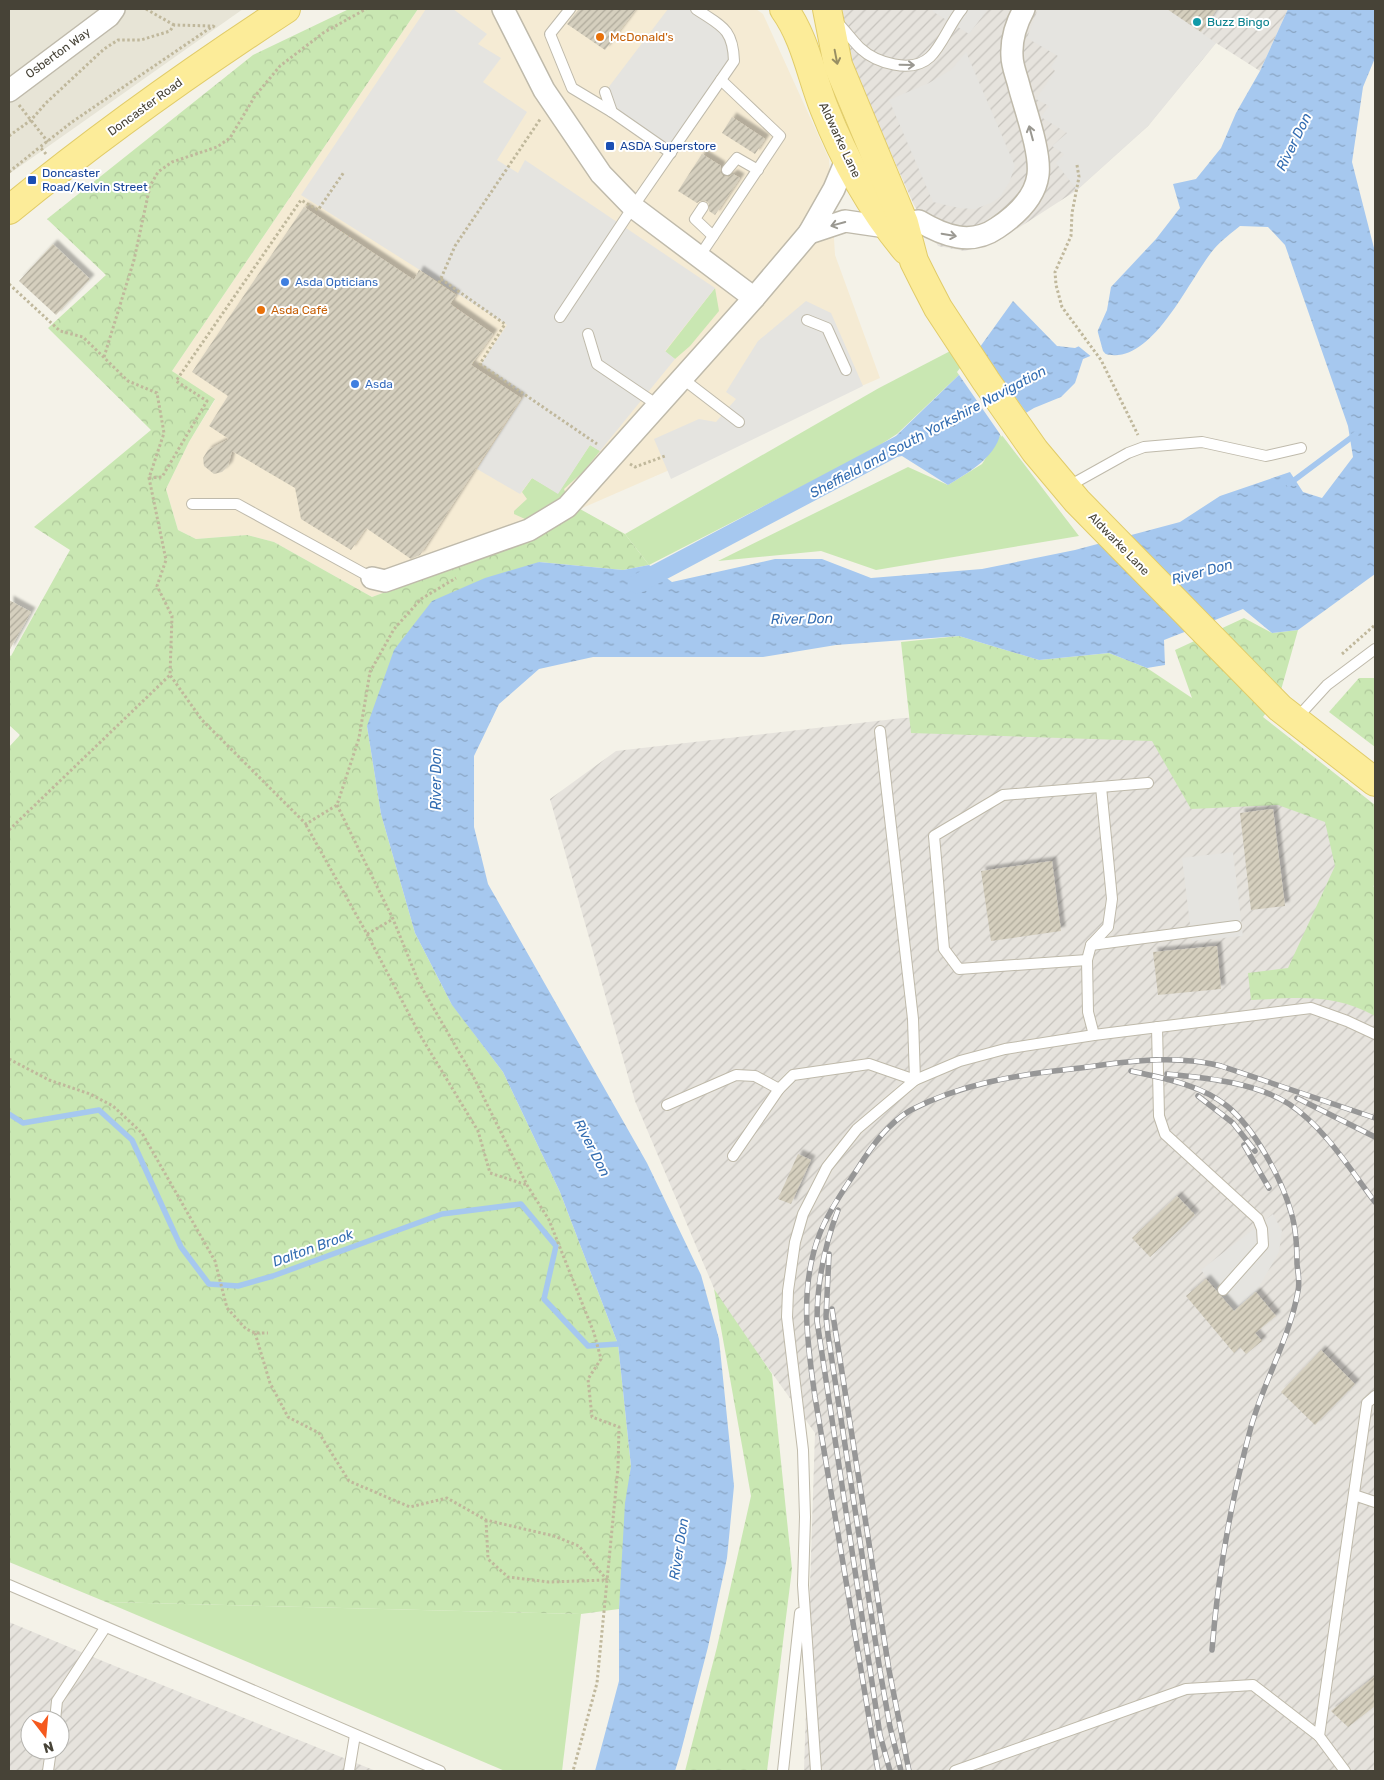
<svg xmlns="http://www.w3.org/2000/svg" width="1384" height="1780" font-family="Rubik,sans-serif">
<defs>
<pattern id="industrial-furrows" width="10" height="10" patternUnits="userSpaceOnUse" patternTransform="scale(1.25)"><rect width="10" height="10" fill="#e6e3dd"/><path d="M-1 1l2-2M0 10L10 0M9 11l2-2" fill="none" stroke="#c7c4be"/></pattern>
<pattern id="forest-crowns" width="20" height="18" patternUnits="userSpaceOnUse" patternTransform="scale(1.25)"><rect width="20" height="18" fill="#c9e7b2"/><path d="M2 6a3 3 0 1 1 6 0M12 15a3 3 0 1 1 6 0" fill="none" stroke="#aec79a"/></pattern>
<pattern id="water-ripples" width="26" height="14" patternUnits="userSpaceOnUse" patternTransform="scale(1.25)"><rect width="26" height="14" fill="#a6c8ef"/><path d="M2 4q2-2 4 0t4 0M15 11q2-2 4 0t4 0" fill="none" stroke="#89a4c2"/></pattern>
<pattern id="building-hatch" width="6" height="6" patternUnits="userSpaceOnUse" patternTransform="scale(1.25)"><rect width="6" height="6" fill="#d5cfbe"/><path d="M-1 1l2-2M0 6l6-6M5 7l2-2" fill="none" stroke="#afaa9b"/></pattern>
<filter id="shadow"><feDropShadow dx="4.5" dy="-4.5" stdDeviation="1" flood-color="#0004"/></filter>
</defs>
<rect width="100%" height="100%" fill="#f4f2e8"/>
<!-- residential -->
<polygon fill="#e7e4d6" points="9,9 243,9 9,174"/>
<!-- commercial -->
<polygon fill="#f5ebd4" points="418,9 756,9 763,14 829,159 835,255 880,378 580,509 537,535 372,597 274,542 247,535 196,539 178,530 166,489 189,442 215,400 172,371"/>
<!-- industrial -->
<g fill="url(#industrial-furrows)" fill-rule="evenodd">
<polygon points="838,9 1288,9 1260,71 1216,43 1148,126 1077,190 998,241 965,251 938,246 914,205 849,59"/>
<polygon points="1131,712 1375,805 1375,1771 804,1771 815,1433 718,1298 635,1101 550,799 616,751 903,718"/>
<path d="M9 1622 105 1662 376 1771H9ZM30 1720H60V1750H30Z"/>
</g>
<!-- grass -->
<g fill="#c9e7b2">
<polygon points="715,288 719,311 690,346 675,359 665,352"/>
<polygon points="958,347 962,372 897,434 869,452 649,565 625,534 879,388"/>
<polygon points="1001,434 1079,536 876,570 821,551 718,561 908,467 948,485 982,464"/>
<polygon points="590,445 600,451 583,472 564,489 566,494 525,519 514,514 514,511 527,499 522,492 532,478 558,493"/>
<polygon points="106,1602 581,1614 562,1771 505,1771"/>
</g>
<!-- forest -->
<g fill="url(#forest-crowns)">
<polygon points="349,9 418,9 172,371 215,399 189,442 166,489 178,530 196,539 247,535 274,542 372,597 537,535 580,509 625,534 649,565 623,570 539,562 367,726 381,814 415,933 451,1003 503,1072 560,1192 618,1344 631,1466 619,1609 581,1614 106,1602 9,1562 9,747 20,735 9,725 9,655 11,656 70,550 34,527 151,430 48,328 106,275 47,219 253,55"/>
<path d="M1244 618 1272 633 1298 630 1281 690 1263 717 1375 805V885L1373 886 1375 888V1016C1333 993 1297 998 1251 1000L1248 973 1288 968 1335 866 1325 822 1278 805 1191 809 1152 741 911 733 901 642 959 636 1039 660 1109 653 1147 668 1192 698 1175 650Z"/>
<polygon points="1359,678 1375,678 1375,747 1329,712"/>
<polygon points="714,1289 772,1374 792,1569 767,1771 685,1771 717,1647 751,1496"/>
</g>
<!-- parking -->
<g fill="#e5e4e0">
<polygon points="426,9 453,9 487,34 478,44 501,58 483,82 527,112 497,160 518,173 525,160 715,288 665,351 675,359 600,451 590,445 558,494 532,478 520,494 477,469 524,396 481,364 507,325 301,195"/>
<polygon points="668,9 696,9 727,30 734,61 671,153 612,112 605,92"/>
<polygon points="934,9 988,9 969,34 932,11"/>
<polygon points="1038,9 1167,9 1216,43 1148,126 1077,190 1056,163 1064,154 1052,146 1067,133 1041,117 1049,106 1036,99 1055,71 1051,67 1058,56 1027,38"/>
<polygon points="966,52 1015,166 1009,183 1000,197 991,203 975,209 959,208 933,202 889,100 929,83 951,70"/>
<polygon points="806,301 831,313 863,386 671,479 654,439 699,419 716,422 736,399 726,392 758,341"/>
<polygon points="1233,852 1243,936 1192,941 1182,858"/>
<polygon points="1273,1214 1282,1231 1279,1252 1256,1292 1234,1311 1201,1270"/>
</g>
<!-- water -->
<path fill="url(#water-ripples)" d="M1288 9H1375V58L1363 87 1352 162 1375 252V574L1298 630 1272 633 1243 609 1164 640 1165 665 1147 668 1109 653 1039 660 959 636 836 645 763 657H593L539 669 499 704 474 756V827L488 884 647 1163 701 1275 719 1339 734 1486 727 1558 708 1647 680 1755 675 1771H595L619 1681V1609L625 1503 631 1466 618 1344 560 1192 503 1072 452 1005 415 933 381 814 367 726 394 650 432 601 485 578 539 562 623 570 649 565 672 582 775 559H822L871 578 982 569 1075 550 1180 522 1220 496 1290 472 1303 492 1322 498 1353 457 1348 426 1285 245 1268 227 1240 226C1231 233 1221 241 1214 249 1188 280 1149 374 1100 352L1083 359 1075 383 1061 397 1034 408 1001 428C1000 455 968 473 948 485L902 456 890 458 885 449 898 434 962 372 1013 301 1057 346 1075 348 1094 339 1107 310 1111 287 1156 239 1180 208 1173 184 1196 179 1221 148 1236 113 1260 71Z"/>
<!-- pier -->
<g fill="#f4f2e8">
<polygon points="1097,329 1103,351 1110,359 1100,355 1093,358 1077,345 1092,337"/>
<polygon points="978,345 1028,415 1003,429 1002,437 957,372"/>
</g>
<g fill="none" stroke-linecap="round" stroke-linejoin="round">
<!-- stream -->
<g stroke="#a6c8ef" stroke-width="5.5">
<polyline points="1289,484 1356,434"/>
<polyline points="9,1114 23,1123 99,1110 132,1140 181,1247 209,1284 238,1286 273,1276 442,1214 521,1204 556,1246 544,1299 588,1346 618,1344"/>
</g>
<!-- canal -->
<polyline stroke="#a6c8ef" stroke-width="19" points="637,584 909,440"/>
</g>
<!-- building -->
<g fill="url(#building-hatch)" filter="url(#shadow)">
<polygon points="579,9 636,9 605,50 567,24"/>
<polygon points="1167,9 1217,9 1201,32"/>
<polygon points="732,117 765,139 755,154 722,133"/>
<polygon points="702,154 721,166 720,172 723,176 729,177 733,174 740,178 715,215 709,211 709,204 706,201 700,201 697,203 678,191"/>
<polygon points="304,207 414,280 419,270 456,295 450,304 493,334 471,365 521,398 420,555 411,559 366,528 351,550 301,519 295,488 232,451 228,466 222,472 214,474 204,466 203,458 208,450 229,439 209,426 228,396 192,372"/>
<polygon points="53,244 90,279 56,315 19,281"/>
<polygon points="9,600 31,612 9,651"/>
<polygon points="1273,809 1285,906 1251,910 1240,813"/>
<polygon points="1052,861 1061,931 991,941 981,871"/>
<polygon points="1217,946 1221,989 1158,995 1153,952"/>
<polygon points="798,1154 811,1160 791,1204 778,1199"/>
<polygon points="1177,1196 1195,1215 1150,1257 1132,1238"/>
<polygon points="1206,1279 1234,1311 1256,1292 1276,1316 1255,1333 1262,1341 1246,1354 1240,1347 1234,1353 1186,1296"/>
<polygon points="1321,1350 1355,1384 1315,1425 1281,1392"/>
<polygon points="1375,1676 1375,1706 1348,1727 1331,1711"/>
</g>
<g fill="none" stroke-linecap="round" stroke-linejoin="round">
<!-- lane casing -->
<g stroke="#bfbaab" stroke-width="12">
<g id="lane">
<polyline points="570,9 550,34 572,88 612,112"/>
<path d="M837 22C845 30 852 40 860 48 876 63 912 74 930 57 942 46 950 23 962 9"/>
<polyline points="605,92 612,112 671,153"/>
<polyline points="727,170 737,158 758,170"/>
<polyline points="703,207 695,219 713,236"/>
<polyline points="699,257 780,136 721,80"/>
<path d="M560 317 633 207 734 61C733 28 721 26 696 9"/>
<polyline points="807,320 827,328 846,370"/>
<polyline points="588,334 597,364 659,406"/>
<polyline points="683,379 739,422"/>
<polyline points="1067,487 1128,453 1144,447 1202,442 1266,456 1301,448"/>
<polyline points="192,504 237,504 372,578"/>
<polyline points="1296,719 1327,685 1375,649"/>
<polyline points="1091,945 1236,926"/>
<polyline points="1087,960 959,969 944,949 934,836 1003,795 1148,783"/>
<polyline points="1157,1027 1159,1116 1165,1134 1258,1219 1262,1229 1263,1245 1223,1290"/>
<polyline points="1094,1035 1088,1012 1087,960 1091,945 1108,927 1112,899 1101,787"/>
<polyline points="667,1105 736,1075 755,1076 779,1089"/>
<polyline points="733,1156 779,1089 793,1075 869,1064 915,1080 913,1019 880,731"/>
<polyline points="1354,1495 1375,1502"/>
<polyline points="9,1585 440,1771"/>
<polyline points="55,1720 57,1701 105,1628"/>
<polyline points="1319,1736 1345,1771"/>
<polyline points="48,1771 51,1750"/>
<polyline points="349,1771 355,1735"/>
<polyline points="783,1771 800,1613"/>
<polyline points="816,1771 803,1585 805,1517 803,1450 787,1317 788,1291 795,1242 803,1214 827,1167 857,1129 915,1080 960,1061 1005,1049 1094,1035 1311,1008 1347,1021 1375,1034"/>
<polyline points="955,1771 1186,1689 1253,1685 1319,1736 1367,1403 1375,1396"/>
</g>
</g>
<!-- street casing -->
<g stroke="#bfbaab" stroke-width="24">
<g id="street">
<polyline points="503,9 544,90 601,174 633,207 754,298"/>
<polyline points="9,91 109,16 114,9"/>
<polyline points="847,158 834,189 809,233 845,221 886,227"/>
<path d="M904 223 919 221C944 236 971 246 997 228 1015 216 1035 198 1038 175 1041 152 1025 109 1019 86 1017 77 1012 66 1012 56 1011 40 1017 22 1024 9"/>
<polyline points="372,578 385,581 529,530 567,507 754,298 809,233"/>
</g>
</g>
<!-- primary casing -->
<g stroke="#e1cc69" stroke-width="30">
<g id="primary">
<path d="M784 9C805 38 811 75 824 108 844 159 871 208 906 250"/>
<polyline points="827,9 838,65 904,223 914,261 924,281 938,308 986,381 1035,451 1077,501 1280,708 1375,782"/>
<path d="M9 210C97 138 191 71 286 9"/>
</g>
</g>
<!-- path -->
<g stroke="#c0b89c" stroke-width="3" stroke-dasharray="2.5 2.5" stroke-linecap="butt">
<polyline points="146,9 174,25"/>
<polyline points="19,105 48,142"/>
<polyline points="9,136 31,120 46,103 104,49 118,40 141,40 170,31 174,25 212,26"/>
<polyline points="46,154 40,147 72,122 213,26 216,28"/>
<polyline points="1077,165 1079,177 1072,213 1071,236 1055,272 1056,285 1062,307 1101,360 1138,435"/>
<polyline points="9,172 40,147"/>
<polyline points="441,279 505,324 480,364 597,444"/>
<polyline points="439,283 455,246 541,118"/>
<polyline points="9,284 60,331 83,337 128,381 157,393 164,433 149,478 166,560 157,586 172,616 170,675 202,720 306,824 337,805 359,738 370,672 394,629 421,599 456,578"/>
<polyline points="104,357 134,260 150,186 158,172 172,162 217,147 230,138 255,96 280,66 323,33 366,9"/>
<polyline points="630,464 635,467 665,456"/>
<polyline points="149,478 162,477 207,401 176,381 301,200 318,210 344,172"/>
<polyline points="1342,654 1375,625"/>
<polyline points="337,805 393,919 419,983 474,1078 527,1185 549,1220 594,1333 601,1359 588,1379 592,1417 619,1427 618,1468 597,1683 573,1771"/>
<polyline points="306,825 367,934 393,919"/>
<polyline points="9,830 170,675"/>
<polyline points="367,934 420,1035 478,1131 490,1173 527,1185"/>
<polyline points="9,1059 49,1080 90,1094 113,1106 142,1133 215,1261 227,1308 246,1329 255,1333 268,1333"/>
<polyline points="255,1333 270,1383 288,1417 319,1433 349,1481 410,1507 447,1498 486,1520 554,1536 579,1546 607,1580"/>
<polyline points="486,1520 488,1559 508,1577 549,1582 606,1580"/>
</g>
<!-- lane -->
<use href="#lane" stroke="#fff" stroke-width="10"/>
<!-- street -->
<use href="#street" stroke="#fff" stroke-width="21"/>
<!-- primary -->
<use href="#primary" stroke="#fcec99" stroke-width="28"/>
<!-- rail casing -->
<g stroke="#979797" stroke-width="5.5">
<g id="rail">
<path d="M1131 1071C1163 1078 1201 1085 1227 1106 1254 1128 1281 1177 1291 1212 1296 1228 1297 1247 1297 1264 1298 1273 1300 1282 1298 1291 1290 1337 1264 1381 1251 1427 1231 1500 1218 1574 1212 1650"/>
<path d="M1167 1074C1207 1078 1254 1082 1289 1104 1325 1128 1349 1168 1375 1202"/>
<polyline points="1198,1096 1233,1123 1255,1151"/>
<polyline points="1297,1098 1375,1137"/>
<polyline points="1244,1145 1269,1188"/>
<path d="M838 1210C824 1247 817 1282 817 1321L880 1735 890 1771"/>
<polyline points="829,1254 826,1317 828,1335 880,1671 890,1727 901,1771"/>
<polyline points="832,1309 889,1670 909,1771"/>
<path d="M878 1771 815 1397C807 1342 799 1286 820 1233 829 1210 845 1188 858 1168 872 1146 888 1123 911 1110 961 1084 1016 1075 1071 1069 1121 1063 1171 1053 1221 1066L1375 1118"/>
</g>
</g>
<!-- rail -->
<use href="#rail" stroke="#fff" stroke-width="4" stroke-dasharray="11" stroke-linecap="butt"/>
</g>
<!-- one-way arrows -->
<defs><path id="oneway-shaft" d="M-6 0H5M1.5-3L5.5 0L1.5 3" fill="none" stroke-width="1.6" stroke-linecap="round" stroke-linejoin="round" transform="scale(1.25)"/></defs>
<use stroke="#988f63" href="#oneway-shaft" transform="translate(836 57) rotate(79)"/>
<g stroke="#9a9891">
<use href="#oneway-shaft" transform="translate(907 65) rotate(1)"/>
<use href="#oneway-shaft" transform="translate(1031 133) rotate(-105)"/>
<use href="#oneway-shaft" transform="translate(838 224) rotate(165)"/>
<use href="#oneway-shaft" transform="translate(949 235) rotate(10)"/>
</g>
<!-- markers -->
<circle fill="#0f9aa8" stroke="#fff" stroke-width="2" cx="1197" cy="22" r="5"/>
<g fill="#e8710a" stroke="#fff" stroke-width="2">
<circle cx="600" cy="37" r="5"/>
<circle cx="261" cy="310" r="5"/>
</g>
<g fill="#1a4fb4" stroke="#fff" stroke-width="2">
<rect x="605" y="141" width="10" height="10" rx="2.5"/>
<rect x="27" y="175" width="10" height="10" rx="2.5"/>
</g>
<g fill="#3f7fe0" stroke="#fff" stroke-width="2">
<circle cx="285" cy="282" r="5"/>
<circle cx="355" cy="384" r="5"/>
</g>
<g text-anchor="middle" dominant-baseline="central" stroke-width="4" stroke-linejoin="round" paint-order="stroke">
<!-- culture labels -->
<g font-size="12" fill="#0d838f" stroke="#fff" text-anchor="start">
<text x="1207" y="22">Buzz Bingo</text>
</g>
<!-- food labels -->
<g font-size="12" fill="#c56008" stroke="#fff" text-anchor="start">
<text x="610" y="37">McDonald's</text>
<text x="271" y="310">Asda Café</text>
</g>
<!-- street labels -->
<g font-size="12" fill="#474337" stroke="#fff">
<text transform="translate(58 53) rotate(-36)">Osberton Way</text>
<text transform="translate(145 107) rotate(-36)">Doncaster Road</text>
<text transform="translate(840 140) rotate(65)">Aldwarke Lane</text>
<text transform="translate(1119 544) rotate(46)">Aldwarke Lane</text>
</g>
<!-- transit labels -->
<g font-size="12" fill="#164399" stroke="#fff" text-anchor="start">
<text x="620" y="146">ASDA Superstore</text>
<text x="42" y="173">Doncaster<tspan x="42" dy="14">Road/Kelvin Street</tspan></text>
</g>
<!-- shop labels -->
<g font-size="12" fill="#366cbe" stroke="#fff" text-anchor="start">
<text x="295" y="282">Asda Opticians</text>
<text x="365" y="384">Asda</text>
</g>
<!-- water labels -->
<g font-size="14" font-style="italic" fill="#326cb1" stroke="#fff">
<text transform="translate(1294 142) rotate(-64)">River Don</text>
<text transform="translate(928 432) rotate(-28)">Sheffield and South Yorkshire Navigation</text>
<text transform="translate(1202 572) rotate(-15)">River Don</text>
<text transform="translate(802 619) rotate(-1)">River Don</text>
<text transform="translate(436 779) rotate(-90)">River Don</text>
<text transform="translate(592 1148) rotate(63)">River Don</text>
<text transform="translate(313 1248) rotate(-20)">Dalton Brook</text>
<text transform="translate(679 1549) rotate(-81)">River Don</text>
</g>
</g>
<!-- border -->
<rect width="1384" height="1780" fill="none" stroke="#474337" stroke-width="20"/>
<!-- north arrow -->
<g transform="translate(45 1735) rotate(164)"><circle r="24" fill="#ffffff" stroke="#b5b4af"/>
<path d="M0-4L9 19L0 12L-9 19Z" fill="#f5591e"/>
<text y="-8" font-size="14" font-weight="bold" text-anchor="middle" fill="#474337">N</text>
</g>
</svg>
